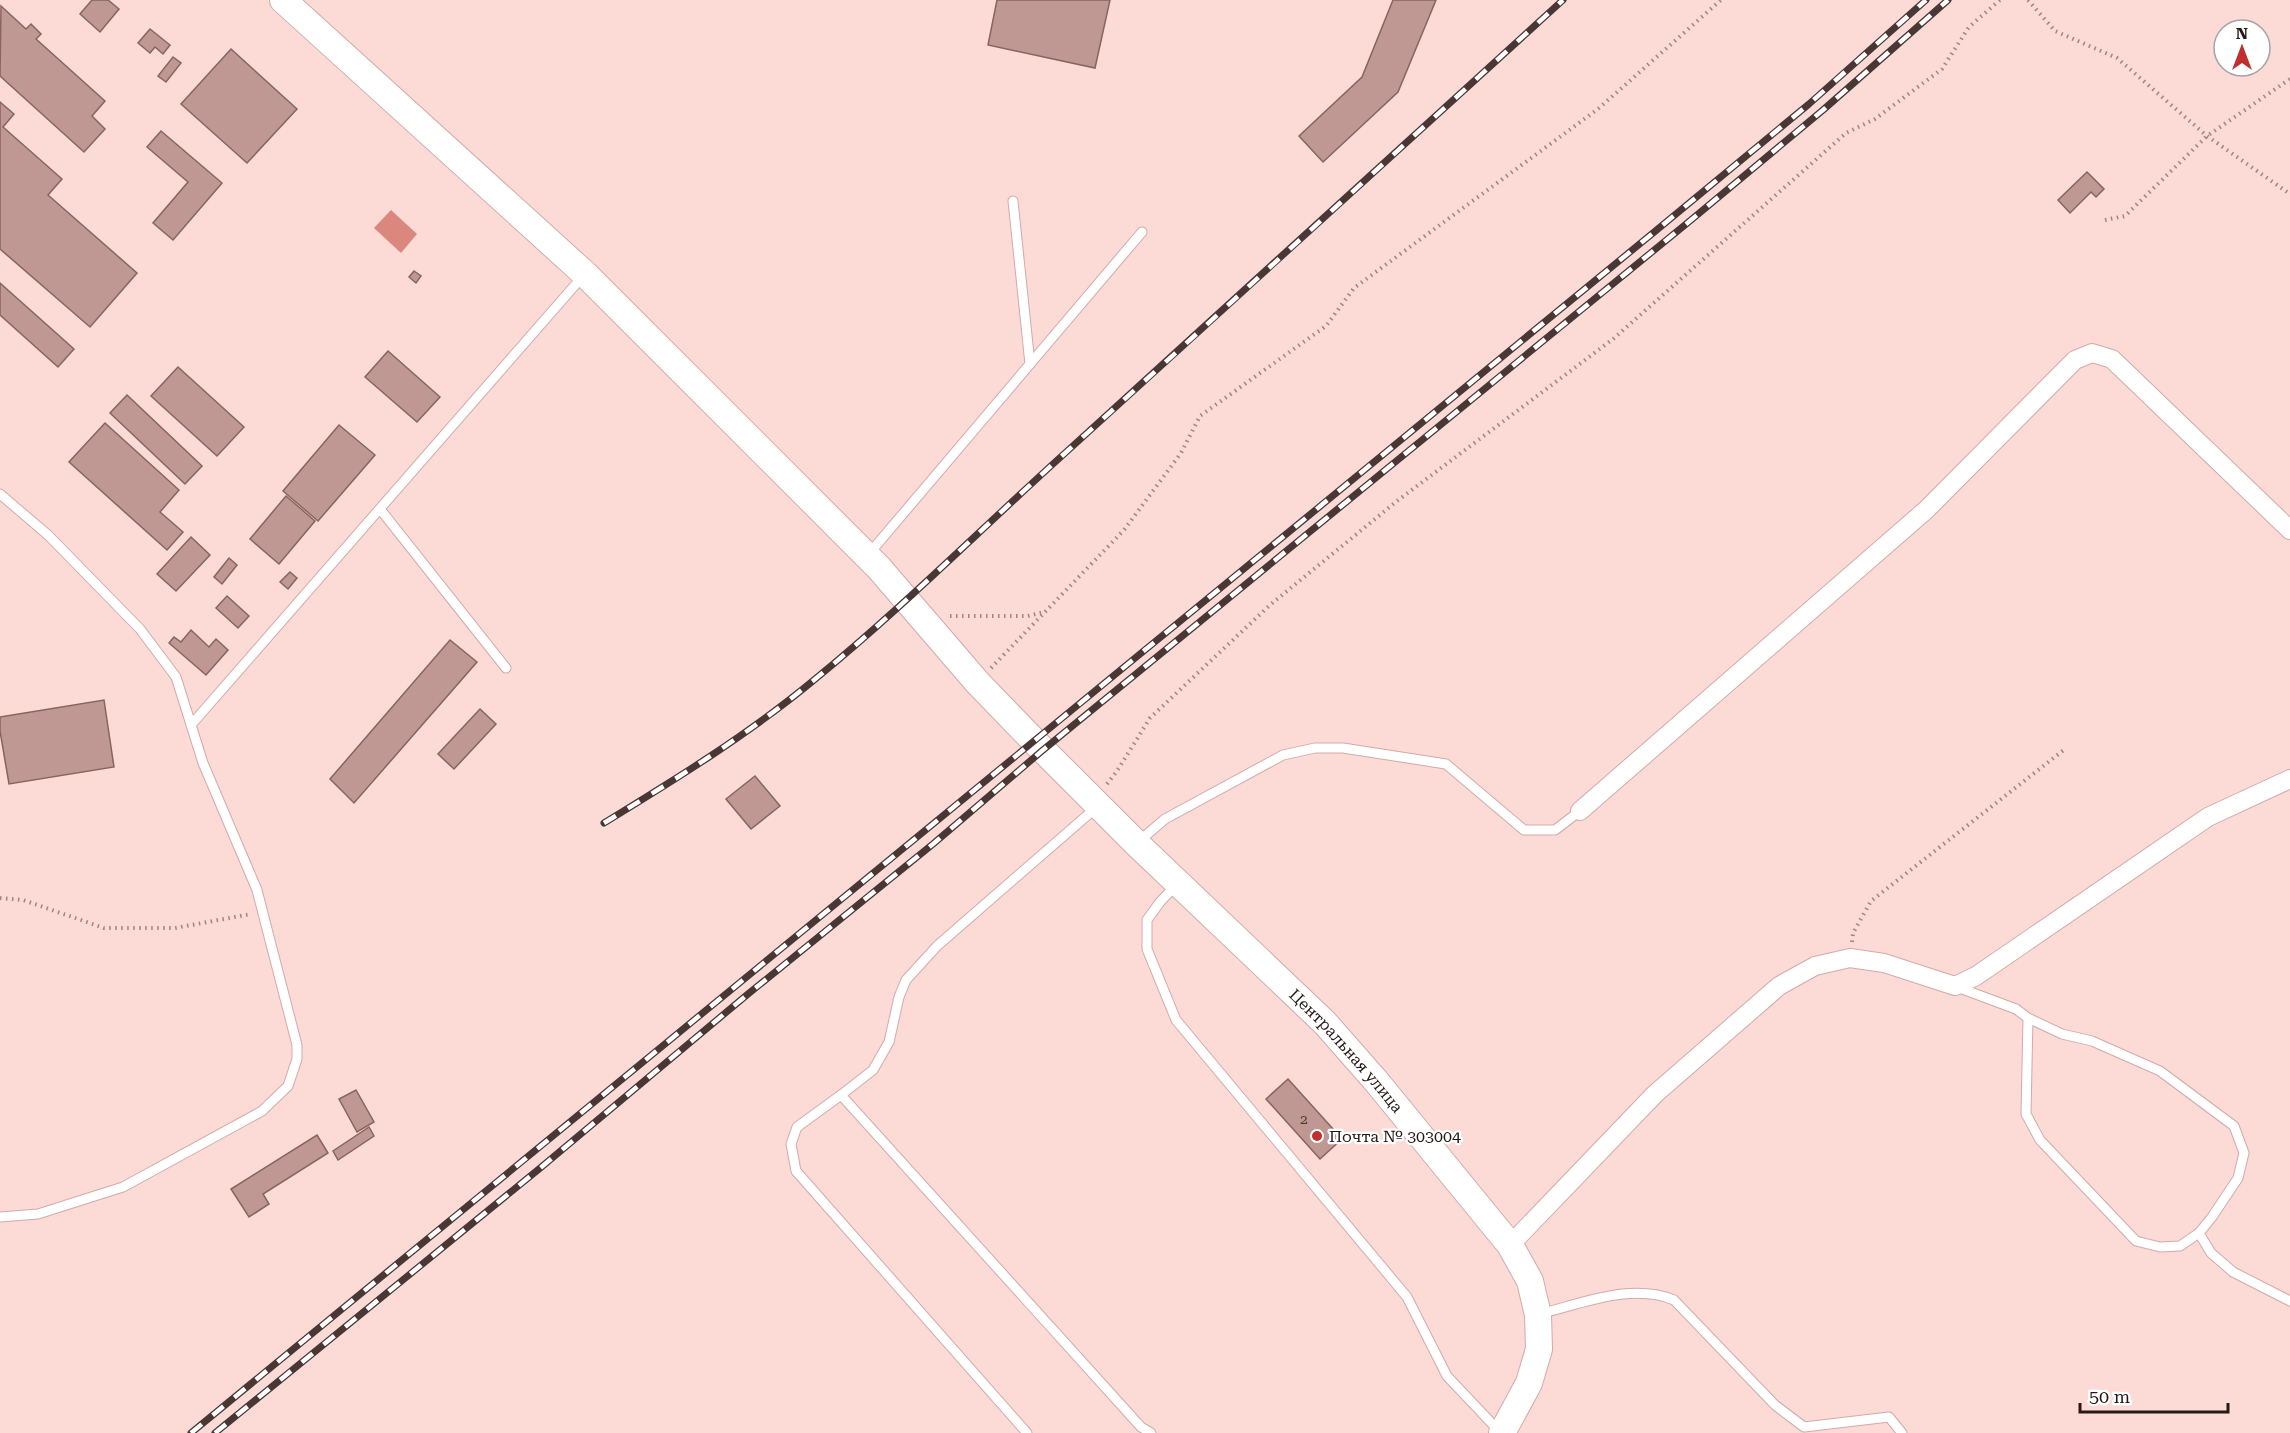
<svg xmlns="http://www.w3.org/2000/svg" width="2290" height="1433" font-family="'Roboto Serif',serif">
<rect width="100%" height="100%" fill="#fcdad6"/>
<!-- water -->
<polygon fill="#db877e" points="391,210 417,234 401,253 374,228"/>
<!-- building -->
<g fill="#bf9893" stroke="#886460" stroke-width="1.5">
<polygon points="92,0 108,0 119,9 100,32 80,14"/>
<polygon points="997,0 1110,0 1095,68 988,45"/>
<polygon points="1393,0 1436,0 1398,92 1323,162 1299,136 1362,77"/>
<polygon points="1,6 26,29 31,24 41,34 36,39 105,101 92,116 105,129 84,152 0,76"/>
<polygon points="150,29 170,45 163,54 155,47 150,53 138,43"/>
<polygon points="231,49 297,109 247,163 181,104"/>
<polygon points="173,57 181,63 166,82 158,76"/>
<polygon points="0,102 14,114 3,127 62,179 48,195 137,273 90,327 0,249"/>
<polygon points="161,131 222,183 173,240 153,223 188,182 147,147"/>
<polygon points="2087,172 2104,189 2096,197 2091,192 2070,213 2058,200"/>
<polygon points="414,271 421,276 416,283 409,277"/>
<polygon points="0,283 74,349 58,367 0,315"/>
<polygon points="388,351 440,397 417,422 365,377"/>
<polygon points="178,367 244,427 217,456 151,396"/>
<polygon points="127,395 202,466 185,484 110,413"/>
<polygon points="105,423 179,490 160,512 183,532 167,550 69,462"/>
<polygon points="339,425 375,455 318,521 283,491"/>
<polygon points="286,496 315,521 279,564 250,539"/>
<polygon points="191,537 210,555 176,591 157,574"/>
<polygon points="229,558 237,565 222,584 214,577"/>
<polygon points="290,572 297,578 288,589 280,582"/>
<polygon points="227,596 249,616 238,628 216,608"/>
<polygon points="191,630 209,647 216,639 228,650 206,675 169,643 174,637 181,642"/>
<polygon points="450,640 477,662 354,803 330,779"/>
<polygon points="104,700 114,767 9,784 0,731 0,717"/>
<polygon points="480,709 496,724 454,769 438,754"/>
<polygon points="755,776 780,806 751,829 726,799"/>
<polygon points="1288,1079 1342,1139 1320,1159 1266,1099"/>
<polygon points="356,1090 374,1122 357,1132 339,1099"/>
<polygon points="369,1127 374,1136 338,1160 333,1151"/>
<polygon points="317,1135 328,1153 263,1194 269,1204 249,1217 231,1189"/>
</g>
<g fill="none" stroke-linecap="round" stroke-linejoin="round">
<!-- lane casing -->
<g stroke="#d3aaa6" stroke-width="11">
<g id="lane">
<polyline points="1013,201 1030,364"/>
<polyline points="0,494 48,535 140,629 176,677 203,763 257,890 297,1045 297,1059 288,1086 262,1111 123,1187 38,1214 0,1217"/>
<polyline points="380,509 506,668"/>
<polyline points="868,555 1142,232"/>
<polyline points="191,725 583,276"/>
<polyline points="1138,842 1165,819 1283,755 1315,748 1343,748 1446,764 1524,830 1555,830 1580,811"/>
<polyline points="1176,885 1160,902 1147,920 1147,949 1176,1020 1407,1297 1447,1376 1499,1431"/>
<polyline points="1957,987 2016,1009 2028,1018 2062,1034 2092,1041 2160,1071 2234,1126 2244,1153 2238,1178 2212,1217 2199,1233 2211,1253 2233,1272 2290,1301"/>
<polyline points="2028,1018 2026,1114 2040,1140 2136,1241 2160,1247 2180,1246 2199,1233"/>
<polyline points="841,1095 873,1070 889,1042 899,997 906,980 937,946 1098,806"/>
<path d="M1539 1314C1581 1304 1632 1282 1674 1300L1775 1405 1804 1427 1889 1417 1902 1433"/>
<polyline points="1027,1433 796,1171 791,1144 797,1127 841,1095 1141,1427 1151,1433"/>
</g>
</g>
<!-- street casing -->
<g stroke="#d3aaa6" stroke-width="20">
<g id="street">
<polyline points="1580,811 1926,510 2075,360 2092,353 2112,359 2290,530"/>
<polyline points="1510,1245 1655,1094 1779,986 1815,966 1850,958 1884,963 1955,986 1976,976 2208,817 2290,779"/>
</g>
</g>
<!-- secondary casing -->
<g stroke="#d3aaa6" stroke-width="28">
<g id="secondary">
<path id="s1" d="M283 0 585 274 879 568 977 682 1034 741 1137 844 1325 1023 1376 1081 1510 1245 1530 1281 1538 1315 1539 1349 1529 1383 1502 1433"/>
</g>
</g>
<!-- path -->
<g stroke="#9f8582" stroke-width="4" stroke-dasharray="1.5 4.5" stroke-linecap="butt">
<polyline points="2028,0 2055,31 2117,58 2207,136 2290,194"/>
<polyline points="2105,220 2125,216 2207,136 2290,79"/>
<polyline points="950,616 1028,616 1044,612"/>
<polyline points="991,668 1124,530 1181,453 1200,416 1326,326 1354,288 1598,109 1721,0"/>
<polyline points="1107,784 1117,771 1150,718 1270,605 1397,501 1613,339 1846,133 1875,119 1942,69 1969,27 2000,0"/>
<polyline points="0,898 23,900 104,928 175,928 251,914"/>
<polyline points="1852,942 1853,933 1871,901 2065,749"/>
</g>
<!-- lane -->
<use href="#lane" stroke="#fff" stroke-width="9"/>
<!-- street -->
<use href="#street" stroke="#fff" stroke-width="18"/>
<!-- secondary -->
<use href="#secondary" stroke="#fff" stroke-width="26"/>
<!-- rail casing -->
<g stroke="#483734" stroke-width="7">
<g id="rail">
<path d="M604 823C676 779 749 734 814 680 901 609 981 529 1064 454 1231 303 1397 151 1563 0"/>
<polyline points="191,1433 1653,233 1809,104 1926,0"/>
<polyline points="215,1433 539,1169 748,994 933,844 1043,750 1691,220 1823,110 1948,0"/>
</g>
</g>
<!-- rail -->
<use href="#rail" stroke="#fff" stroke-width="4.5" stroke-dasharray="14" stroke-linecap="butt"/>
</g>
<!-- markers -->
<circle fill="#be2f2e" stroke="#fff" stroke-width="2" cx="1317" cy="1136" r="6"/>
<g text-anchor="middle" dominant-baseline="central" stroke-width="4.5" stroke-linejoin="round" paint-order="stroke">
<!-- number labels -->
<g font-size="14" fill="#4c3835">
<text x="1304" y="1119">2</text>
</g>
<!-- street labels -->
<g font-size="16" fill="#261816" stroke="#fff">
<text stroke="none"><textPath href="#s1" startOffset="1496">Центральная улица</textPath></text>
</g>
<!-- poi labels -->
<g font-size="16" fill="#261816" stroke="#fff" text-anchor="start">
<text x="1329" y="1136">Почта № 303004</text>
</g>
</g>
<!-- north arrow -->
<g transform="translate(2242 48)"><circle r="28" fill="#ffffff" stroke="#a8a3a2" stroke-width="1.5"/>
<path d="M0-4.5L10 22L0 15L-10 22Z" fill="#be2f2e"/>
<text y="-9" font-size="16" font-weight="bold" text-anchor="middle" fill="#261816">N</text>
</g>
<!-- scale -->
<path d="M2080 1403v9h148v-9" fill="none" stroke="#261816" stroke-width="3"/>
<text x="2089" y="1403" font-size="18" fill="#261816" stroke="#ffffff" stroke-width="4.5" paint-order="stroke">50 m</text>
</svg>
